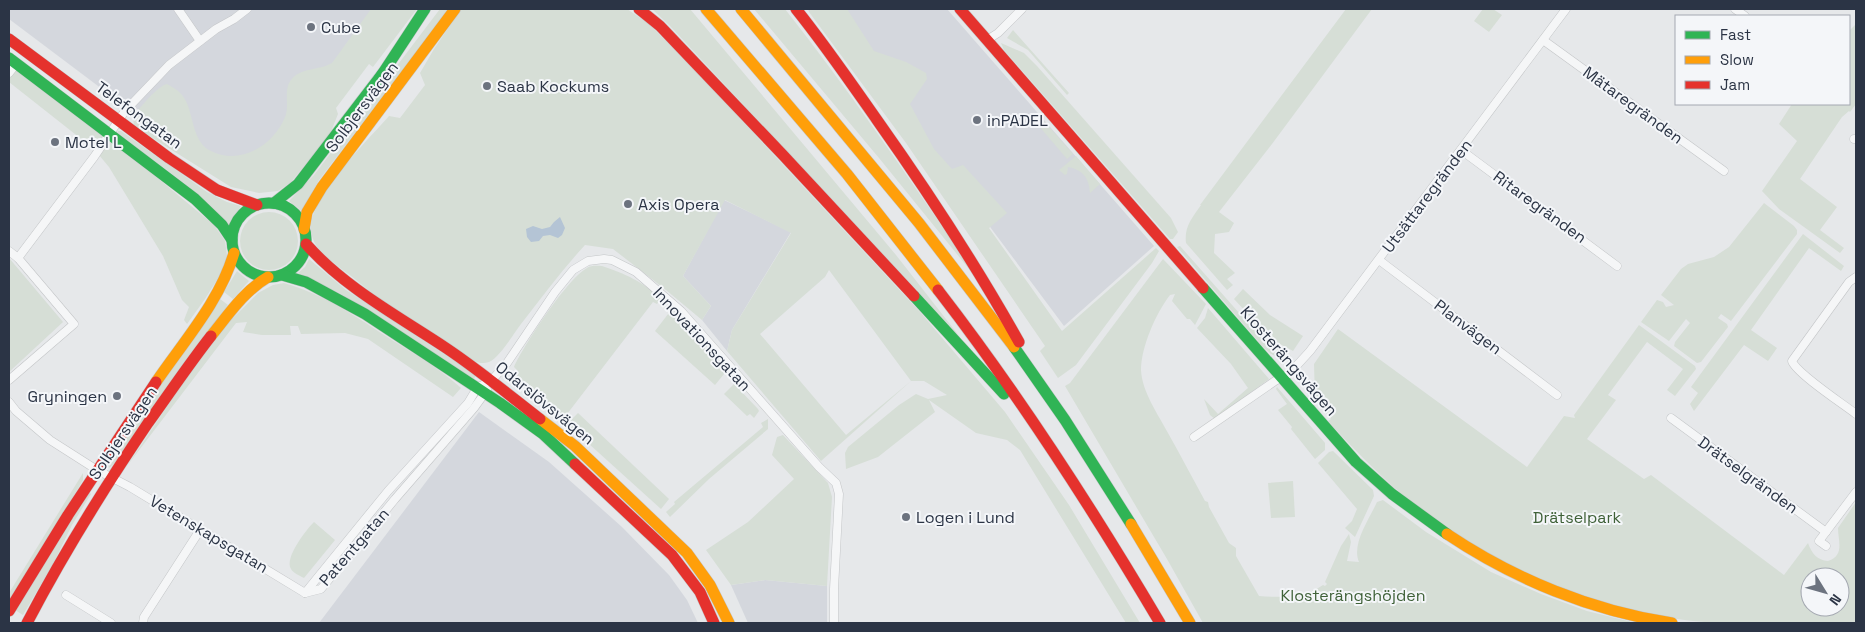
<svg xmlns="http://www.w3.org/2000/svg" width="1865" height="632" font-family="'Space Grotesk',sans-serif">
<rect width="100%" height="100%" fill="#e6e8ea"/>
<!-- built -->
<g fill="#d4d7dd">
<polygon points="9,9 379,9 267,156 231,165 118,101 9,19"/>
<polygon points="845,9 947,9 1154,246 1064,326 908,117"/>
<polygon points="724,200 791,232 732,330 727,351 702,320 711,306 683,276"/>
<polygon points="479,412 549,462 622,527 669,575 687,600 698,623 319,623"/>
<polygon points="765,580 827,586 827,623 748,623 731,585"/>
</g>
<!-- green -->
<g fill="#d6ded6" fill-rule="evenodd">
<path d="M371 9H417L373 67 369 64 336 108 338 114 330 134 291 182 278 191 259 193 231 187 135 127C133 123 133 120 135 115 139 108 159 85 167 84 172 87 178 90 182 95 195 111 190 141 211 151 240 166 274 145 285 117 290 106 283 90 291 80 301 67 318 71 332 63Z"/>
<polygon points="440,9 449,9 319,180 302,211 289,201 314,175"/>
<path d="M461 9H627L649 24 705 81 921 313 1005 412 1069 505 1140 623H1126L1020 450 1007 440 976 433 929 400 935 412 878 457 846 469 845 453 848 447 899 405 916 394 928 399 947 395 924 381H911L821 461 727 351 732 330 791 233 725 200 683 276 711 306 702 320 666 290 613 249 585 245C562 270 542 297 521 324 514 333 500 357 489 362 480 365 474 361 467 357 427 331 387 306 351 276 340 268 328 259 319 249 313 242 310 232 311 224 316 191 367 141 389 116L400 118 425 85 420 73 434 49ZM829 270 911 381 846 435 760 334 825 277Z"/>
<polygon points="652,9 690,9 896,255 960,337 670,26"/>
<path d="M754 9H785C855 98 918 191 982 285L879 158Z"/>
<polygon points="808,9 847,9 874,51 906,62 926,73 927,79 910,104 934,149 952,169 963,165 1007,213 989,228 1062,331 1156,248 1159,251 1152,263 1076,365 1058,378 1040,351 1045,346 906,143 809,12"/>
<path d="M1346 9H1372L1272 144 1219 212 1234 223 1229 232 1215 234 1214 253 1235 273 1227 279 1233 285 1227 290 1186 243C1184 227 1192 218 1201 205H1200Z"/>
<polygon points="1483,9 1493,9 1502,15 1489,32 1474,21"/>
<polygon points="1856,17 1856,104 1850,112 1849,111 1842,117 1800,179 1837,207 1820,230 1844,248 1840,253 1779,209 1762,191 1797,141 1779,124 1792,104 1849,104 1849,31 1856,24"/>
<polygon points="1013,30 1069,93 1067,95 1028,50 1007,38"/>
<polygon points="1001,43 1024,53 1037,66 1171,218 1178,232 1173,239 1170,239 1004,50"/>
<polygon points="9,65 155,176 214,225 225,241 227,256 223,270 205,299 187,324 184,320 189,307 182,300 163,256 109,167 94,149 9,82"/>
<polygon points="1044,121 1073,154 1067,159 1038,125"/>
<path d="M118 131H121L207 192 227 202 241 206 228 225C201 191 152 160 117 134Z"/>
<path d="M1076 156 1100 184 1090 193C1089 178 1083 170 1068 167L1067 174 1065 175 1059 170Z"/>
<polygon points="1764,203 1794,226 1797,230 1797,234 1731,321 1721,314 1718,318 1727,324 1728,327 1701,362 1697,363 1674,346 1675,342 1690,323 1686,319 1669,341 1641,322 1657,300 1663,302 1666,307 1674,305 1661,295 1681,269 1688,264 1714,257 1729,247"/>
<circle cx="269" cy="241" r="29"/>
<polygon points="1803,234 1844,266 1841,271 1809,248 1751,330 1777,348 1768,361 1744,345 1694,411 1690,404 1698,393 1691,387"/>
<path d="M1180 246 1263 340 1269 345 1291 356C1279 361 1273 356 1264 348L1177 247Z"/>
<polygon points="9,258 63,322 9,372"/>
<polygon points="309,259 346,290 476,375 474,379 341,294 298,273 305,267"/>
<path d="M1163 259 1206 304 1195 325 1190 319H1187L1172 301 1175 294 1170 295C1156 313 1141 347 1141 370 1142 392 1158 414 1168 433 1181 456 1193 479 1205 501L1208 502 1209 507 1229 543 1236 548V556L1259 596C1279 598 1307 597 1323 585L1325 586 1327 584 1325 582 1341 546 1349 534 1351 542 1347 561 1359 562C1351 544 1370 518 1377 502L1383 500 1426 532 1491 572 1541 594 1587 611 1636 623H1203L1167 559 1065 386 1070 383Z"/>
<path d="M602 266C626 274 641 281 661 298L657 304 653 302 564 418 515 380 517 370 514 367C524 345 567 279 587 268 591 265 598 266 602 266Z"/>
<polygon points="237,271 249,281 233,299 224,292"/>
<path d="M284 283C324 294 358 318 392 340 416 355 440 369 461 388L453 397 368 339 345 333 301 334 298 326H290L291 335H262L243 332 247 322 236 323 127 466 185 380 226 325 258 293 273 285Z"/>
<polygon points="1243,289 1270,315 1303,336 1293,351 1271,339 1234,299"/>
<polygon points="220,299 228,305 116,462 109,468 105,467 106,464"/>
<polygon points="1208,308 1269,379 1215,419 1210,415 1204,399 1218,414 1248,388 1231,364 1197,328 1205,318"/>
<polygon points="672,309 724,371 724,374 715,385 655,331"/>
<path d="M1639 325 1695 366 1696 369 1675 396 1667 390 1683 369 1647 342 1608 395 1616 400 1587 439 1644 479 1651 475 1784 575 1808 543C1812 554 1817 560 1828 561 1845 555 1838 541 1838 528L1856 502V623C1802 623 1747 627 1693 621 1605 611 1498 568 1427 515 1391 487 1359 455 1328 421L1331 419 1324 411 1326 409 1315 399 1314 364 1338 329 1527 467 1564 416 1575 418 1574 415ZM1810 577H1840V607H1810Z"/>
<polygon points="734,384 758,409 759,411 754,418 750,414 747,416 724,394"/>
<polygon points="1277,387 1325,443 1325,450 1315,459 1291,429 1292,427 1278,410 1287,404 1276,389"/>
<polygon points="578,413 669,499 661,509 567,424"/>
<polygon points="768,419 768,429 709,479 670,517 666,512 675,504 674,502 763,427 761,423"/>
<polygon points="783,435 828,483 832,497 827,586 765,580 731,585 706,550 748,522 794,479 772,455 777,437"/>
<polygon points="1333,451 1373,490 1374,496 1355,537 1345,528 1352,521 1357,509 1318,463 1329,452"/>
<polygon points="83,473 83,480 9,604 9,593"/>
<polygon points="1293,481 1295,517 1271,518 1268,483"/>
<polygon points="89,492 91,494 72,525 54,562 23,615 15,610"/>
<path d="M314 522 335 540 304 578C300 576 293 573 291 569 284 558 306 530 314 522Z"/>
</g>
<!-- water -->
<polygon fill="#b4c4d5" points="560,217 565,228 562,235 558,238 550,235 543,236 539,241 531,242 527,237 526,229 533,226 542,229 550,227 554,222"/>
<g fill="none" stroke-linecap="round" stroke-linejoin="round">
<!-- street casing -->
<g stroke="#c4c6c8" stroke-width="9">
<g id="street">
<polyline points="178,9 200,41"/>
<polyline points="1735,9 1745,16"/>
<polyline points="987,40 998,33 1022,9"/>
<polyline points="1543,40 1724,171"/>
<polyline points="9,73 16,64"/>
<polyline points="1854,139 1856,139"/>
<polyline points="1461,150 1617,266"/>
<polyline points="9,251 18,258 74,324 9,380"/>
<polyline points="18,258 94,157 125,111 169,65 216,29 234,19 247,9"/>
<polyline points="1379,260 1557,395"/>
<path d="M1856 277 1849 282 1792 361C1796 373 1843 404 1856 414"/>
<polyline points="9,402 16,411 50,440 97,470 130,487 305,593"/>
<polyline points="1671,418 1826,532"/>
<polyline points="1194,437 1275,381 1289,374 1310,351 1566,9"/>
<polyline points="1826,546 1819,541 1856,492"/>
<polyline points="305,593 388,491 468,403 477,388 492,380 507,363 555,292 573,270 588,261 604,259 612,260 636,272 681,311 819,467 836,483 839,494 834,589 834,623"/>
<polyline points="305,593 321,589 395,499 474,408 487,390"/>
<polyline points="66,595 111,623"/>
<polyline points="143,623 144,617 200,530"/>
</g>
</g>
<!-- fast casing -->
<g stroke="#c4c6c8" stroke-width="12">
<g id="fast">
<polyline points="9,58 195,199 222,225 232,240"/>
<polyline points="379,79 425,9"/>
<polyline points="274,203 298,184 383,73"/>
<circle cx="269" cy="240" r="37"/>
<polyline points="282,275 306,282 365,314 500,403 543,434 575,464"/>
<polyline points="1203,288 1356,462 1392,494 1447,534"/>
<polyline points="914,296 1004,394"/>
<polyline points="1014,347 1065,420 1131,524"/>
</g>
</g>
<!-- slow casing -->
<g stroke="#c4c6c8" stroke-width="12">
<g id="slow">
<polyline points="706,9 847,174 938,290"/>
<polyline points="741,9 919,223 1014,347"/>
<polyline points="304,229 307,212 322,187 455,9"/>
<path d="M211 336C228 315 244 291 268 277"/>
<path d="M156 382C184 341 220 301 234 253"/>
<polyline points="540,419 575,446 687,553 710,585 729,623"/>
<polyline points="1131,524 1190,623"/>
<path d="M1447 534C1514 579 1592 611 1672 623"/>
</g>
</g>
<!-- jam casing -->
<g stroke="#c4c6c8" stroke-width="12">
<g id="jam">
<polyline points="639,9 660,26 782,154 914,296"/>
<path d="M796 9C825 45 851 83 877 120 928 192 976 265 1019 342"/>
<polyline points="960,9 1203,288"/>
<polyline points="9,39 169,158 217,190 257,205"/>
<path d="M306 244C345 288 398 316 446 348 479 370 509 395 540 419"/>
<path d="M938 290C1020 396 1092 508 1160 623"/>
<polyline points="575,464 672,555 700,592 714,623"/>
<polyline points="9,611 68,515 156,382"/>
<path d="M27 623C63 554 104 488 148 423 169 394 189 364 211 336"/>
</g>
</g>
<!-- street -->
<use href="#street" stroke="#f5f6f7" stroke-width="8"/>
<!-- fast -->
<use href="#fast" stroke="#30b455" stroke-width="11"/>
<!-- slow -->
<use href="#slow" stroke="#ff9f0a" stroke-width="11"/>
<!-- jam -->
<use href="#jam" stroke="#e5322d" stroke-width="11"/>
</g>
<!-- markers -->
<g fill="#6c737f" stroke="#f4f6f9" stroke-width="2">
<circle cx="311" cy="27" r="5"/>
<circle cx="487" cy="86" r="5"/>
<circle cx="977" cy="120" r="5"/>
<circle cx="55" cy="142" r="5"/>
<circle cx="628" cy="204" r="5"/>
<circle cx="117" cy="396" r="5"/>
<circle cx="906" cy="517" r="5"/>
</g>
<g text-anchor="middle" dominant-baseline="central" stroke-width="4" stroke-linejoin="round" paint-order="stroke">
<!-- poi labels -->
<g font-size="16" fill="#2b3445" stroke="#f4f6f9" text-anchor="start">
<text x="321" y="27">Cube</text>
<text x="497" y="86">Saab Kockums</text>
<text x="987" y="120">inPADEL</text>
<text x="65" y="142">Motel L</text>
<text x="638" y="204">Axis Opera</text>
<text x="107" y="396" text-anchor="end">Gryningen</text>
<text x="916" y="517">Logen i Lund</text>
</g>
<!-- street labels -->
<g font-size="16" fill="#2b3445" stroke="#f4f6f9">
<text transform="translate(1633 105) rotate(36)">Mätaregränden</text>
<text transform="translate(362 107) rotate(-53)">Solbjersvägen</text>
<text transform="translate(139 115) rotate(36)">Telefongatan</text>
<text transform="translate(1427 196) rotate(-53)">Utsättaregränden</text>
<text transform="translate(1540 207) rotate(36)">Ritaregränden</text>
<text transform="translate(1468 327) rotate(37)">Planvägen</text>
<text transform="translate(702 339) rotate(47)">Innovationsgatan</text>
<text transform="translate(1289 361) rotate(49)">Klosterängsvägen</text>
<text transform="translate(545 403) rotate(39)">Odarslövsvägen</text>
<text transform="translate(123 433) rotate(-56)">Solbjersvägen</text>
<text transform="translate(1748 475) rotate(36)">Drätselgränden</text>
<text transform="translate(209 534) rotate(31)">Vetenskapsgatan</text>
<text transform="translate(354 547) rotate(-49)">Patentgatan</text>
</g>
<!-- park labels -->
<g font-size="16" fill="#3f6138" stroke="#f4f6f9">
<text x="1577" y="517">Drätselpark</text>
<text x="1353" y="595">Klosterängshöjden</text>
</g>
</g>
<!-- border -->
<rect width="1865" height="632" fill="none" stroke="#2b3445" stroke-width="20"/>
<!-- legend -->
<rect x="1675" y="15" width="175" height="90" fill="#f4f6f9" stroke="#a4a8b1"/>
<rect x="1685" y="31" width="25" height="8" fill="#30b455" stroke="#a4a8b1"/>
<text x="1720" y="40" font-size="15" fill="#2b3445">Fast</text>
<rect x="1685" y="56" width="25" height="8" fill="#ff9f0a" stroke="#a4a8b1"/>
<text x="1720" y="65" font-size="15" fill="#2b3445">Slow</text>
<rect x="1685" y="81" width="25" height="8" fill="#e5322d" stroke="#a4a8b1"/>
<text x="1720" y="90" font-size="15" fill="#2b3445">Jam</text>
<!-- north arrow -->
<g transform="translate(1825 592) rotate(127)"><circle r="24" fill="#f4f6f9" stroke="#a4a8b1"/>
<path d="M0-4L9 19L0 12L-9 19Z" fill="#6c737f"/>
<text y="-8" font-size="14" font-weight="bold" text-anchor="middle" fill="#2b3445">N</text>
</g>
</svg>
